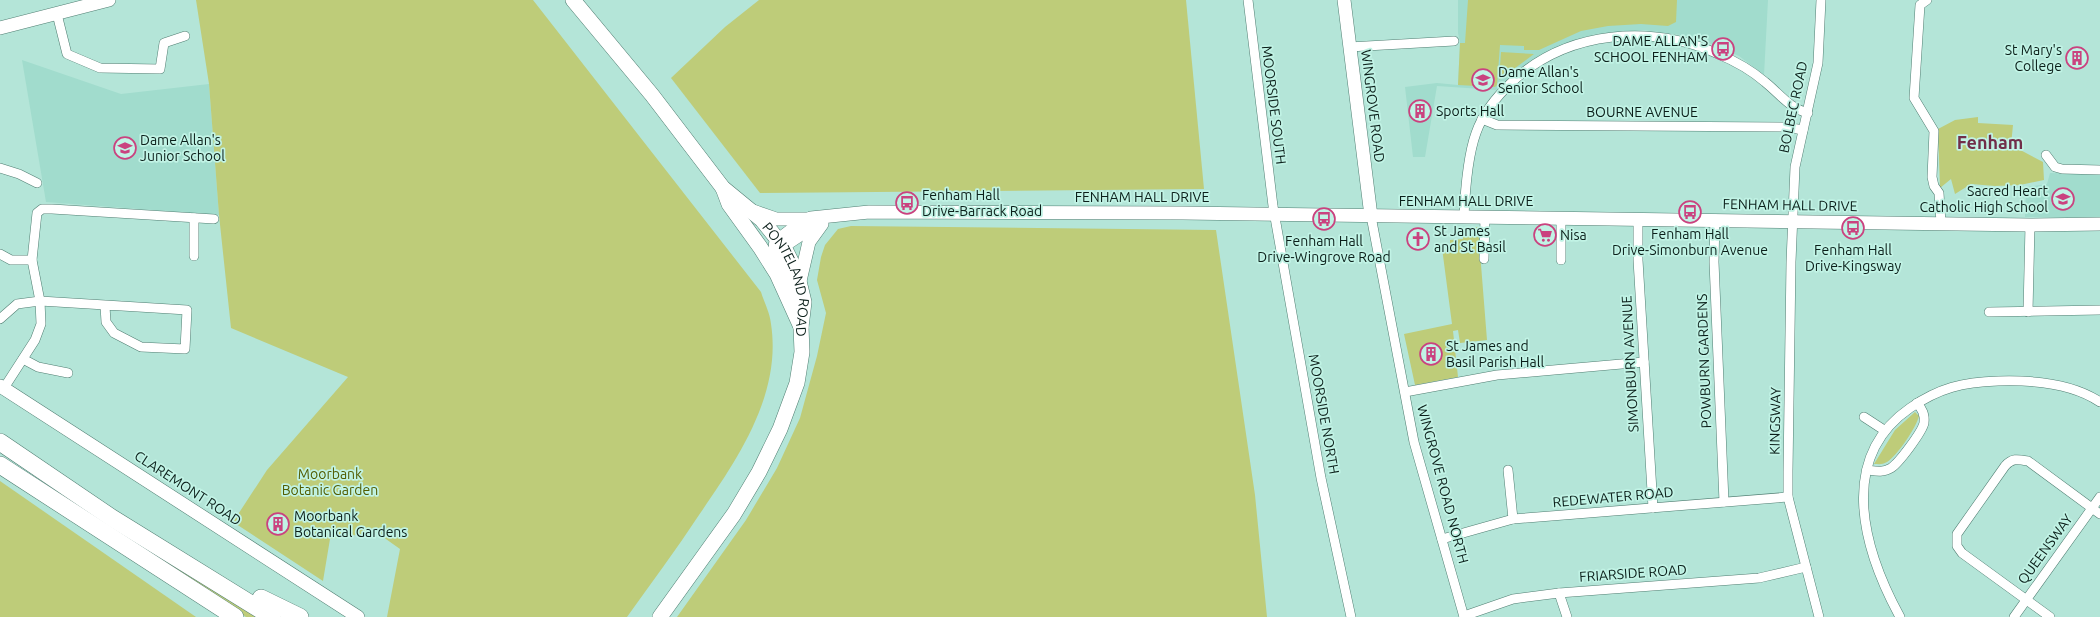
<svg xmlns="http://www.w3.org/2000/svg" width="2100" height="617" font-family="Ubuntu,sans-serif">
<rect width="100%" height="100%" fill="#b4e5d8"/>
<!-- built -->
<g fill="#a1dccd">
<polygon points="1458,0 1768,0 1764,75 1739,56 1695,37 1644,30 1595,34 1573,41 1548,51 1529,63 1496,90 1437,86 1425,157 1413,157 1405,87 1437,83 1458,85 1460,43 1458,33"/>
<polygon points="22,60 121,94 209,84 219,215 46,202"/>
<polygon points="2050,173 2100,174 2100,217 2025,217 2026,187 2047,184"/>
</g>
<!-- green -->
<g fill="#becc79">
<path d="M196 0H533L761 292C764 302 770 313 771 324 782 395 737 460 699 515 676 550 651 583 627 617H387L400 549 376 532 330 539 323 581 233 522 267 470 348 377 231 328 219 215 209 84Z"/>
<polygon points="759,0 1186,0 1204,189 760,193 671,78 725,27"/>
<polygon points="1468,0 1677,0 1676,22 1668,26 1641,24 1608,26 1581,31 1539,50 1524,50 1524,46 1500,45 1497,85 1495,87 1458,85 1460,43 1465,43"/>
<polygon points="1501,52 1534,54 1499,80"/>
<polygon points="1978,117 1978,123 2013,125 2011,145 2043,162 2044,180 2020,185 1995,186 1971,184 1955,194 1951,179 1940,188 1938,129 1955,120"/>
<polygon points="851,226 1216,230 1255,495 1267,617 677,617 746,520 777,468 800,418 817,356 826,313 817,280 821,257 825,245 838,229"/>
<polygon points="1478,227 1487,340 1460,343 1458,330 1453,331 1458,377 1415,385 1404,334 1452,324 1442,248 1450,249 1450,240 1463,239 1463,228"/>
<path d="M1915 412 1919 416C1916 428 1897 456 1887 462 1882 465 1879 464 1874 464L1895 430Z"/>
<polygon points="0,481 196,617 0,617"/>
<polygon points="159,555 263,617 246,617 157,558"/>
</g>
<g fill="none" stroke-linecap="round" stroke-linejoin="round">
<!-- street casing -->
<g stroke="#507e72" stroke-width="10">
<g id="street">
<polyline points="1248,0 1273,206 1321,478 1351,617"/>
<polyline points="1927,0 1920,5 1914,98 1934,131 1932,177 1934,186 1939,193 1941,223"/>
<polyline points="57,14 67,54 100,68 160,69 164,43 185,36"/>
<polyline points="1349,47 1454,41"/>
<polyline points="1482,119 1497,125 1786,127 1803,130"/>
<polyline points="2046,155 2055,167 2062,169 2100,170"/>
<polyline points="0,168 19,174 37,183"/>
<polyline points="1371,216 1414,442 1464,617"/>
<path d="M1464 217C1465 193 1468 155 1476 133 1483 113 1497 96 1512 82 1568 30 1651 24 1718 54 1735 61 1751 70 1765 82 1780 94 1789 108 1808 113"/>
<polyline points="1638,219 1638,260 1653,508"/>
<polyline points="1715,219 1714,262 1724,502"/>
<polyline points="0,254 11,260 32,260"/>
<polyline points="194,256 194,218"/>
<polyline points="1484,259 1485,217"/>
<polyline points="1561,260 1561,217"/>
<polyline points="1989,312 2100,310"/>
<polyline points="2028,312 2030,225"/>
<polyline points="0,319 17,304 40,301 187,310 185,349 141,347 114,333 106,322 105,306"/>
<polyline points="23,359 38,367 68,373"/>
<polyline points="4,388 35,340 41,324 40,301 32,260 37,213 42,209 52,209 214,219"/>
<polyline points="1405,392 1497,375 1644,362"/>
<polyline points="1864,417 1884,430"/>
<polyline points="1508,470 1513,519"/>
<path d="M1867 470C1875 471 1883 473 1891 468 1899 463 1922 432 1924 423 1925 414 1922 409 1917 403"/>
<polyline points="1442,539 1513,519 1788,497"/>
<polyline points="1559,593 1567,617"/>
<polyline points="1464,616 1513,599 1559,593 1759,578 1806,567"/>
<polyline points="1819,617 1788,497 1788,471 1791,262 1795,167 1818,63 1821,0"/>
<path d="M1900 617C1864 551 1836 459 1910 408 1939 388 1963 382 1998 381 2030 380 2072 383 2100 402"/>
<polyline points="2014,617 2100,497"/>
<path d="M2050 617 1962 553 1957 546V534L2005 466C2012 458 2017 459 2028 461L2100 514"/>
</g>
</g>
<!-- secondary casing -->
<g stroke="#507e72" stroke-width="14">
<g id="secondary">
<polyline points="1344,0 1371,216"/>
<polyline points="0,28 109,0"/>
<polyline points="753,211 776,219 808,219"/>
<polyline points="780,248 819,222"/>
<polyline points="800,281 809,242 822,224"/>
<path d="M798 307C795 288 771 255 776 242L797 226 811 218 869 212 1183 213 2030 225 2100 224"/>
<polyline points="0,386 358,617"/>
</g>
</g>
<!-- primary casing -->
<g stroke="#507e72" stroke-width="16">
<g id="primary">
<path id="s1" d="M573 0 652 95 723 188 762 220 774 235 784 247 797 273 804 302 801 327 802 352 797 383 780 429 759 472 734 514 660 617"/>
<polyline points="723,188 729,204 760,247 777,274 801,327"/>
</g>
</g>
<!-- highway casing -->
<g stroke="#507e72" stroke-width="18">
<g id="highway">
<polyline points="0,442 112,518 272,617"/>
<polyline points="0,465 235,617"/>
<polyline points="261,598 300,617"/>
</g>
</g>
<!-- street -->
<use href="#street" stroke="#fff" stroke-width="9"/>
<!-- secondary -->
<use href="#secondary" stroke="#fff" stroke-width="13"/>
<!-- primary -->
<use href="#primary" stroke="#fff" stroke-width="15"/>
<!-- highway -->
<use href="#highway" stroke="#fff" stroke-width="17"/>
</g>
<!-- icons -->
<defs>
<g id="bus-ring" transform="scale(1.15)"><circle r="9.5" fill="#c1f3e5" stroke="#ca427f" stroke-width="1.5"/><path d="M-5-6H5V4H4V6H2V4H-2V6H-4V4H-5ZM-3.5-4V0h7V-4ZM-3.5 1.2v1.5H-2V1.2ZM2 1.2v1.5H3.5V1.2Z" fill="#ca427f"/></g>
<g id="building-ring" transform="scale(1.15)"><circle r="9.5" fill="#c1f3e5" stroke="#ca427f" stroke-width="1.5"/><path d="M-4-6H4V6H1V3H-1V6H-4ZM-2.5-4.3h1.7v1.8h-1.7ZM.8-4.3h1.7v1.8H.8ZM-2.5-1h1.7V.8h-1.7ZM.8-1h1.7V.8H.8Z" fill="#ca427f"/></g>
<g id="school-ring" transform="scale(1.15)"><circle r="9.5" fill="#c1f3e5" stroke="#ca427f" stroke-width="1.5"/><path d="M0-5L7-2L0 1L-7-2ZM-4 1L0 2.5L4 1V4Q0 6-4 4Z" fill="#ca427f"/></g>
<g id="supermarket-ring" transform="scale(1.15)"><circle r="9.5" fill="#c1f3e5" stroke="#ca427f" stroke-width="1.5"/><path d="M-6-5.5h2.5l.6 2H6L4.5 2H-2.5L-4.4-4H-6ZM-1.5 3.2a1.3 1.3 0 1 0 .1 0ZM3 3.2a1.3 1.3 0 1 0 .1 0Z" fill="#ca427f"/></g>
<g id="church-ring" transform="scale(1.15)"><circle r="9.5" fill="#c1f3e5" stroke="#ca427f" stroke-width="1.5"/><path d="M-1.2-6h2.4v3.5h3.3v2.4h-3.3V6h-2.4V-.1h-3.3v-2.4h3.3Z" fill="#ca427f"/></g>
</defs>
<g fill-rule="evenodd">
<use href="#bus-ring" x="1723" y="49"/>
<use href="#building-ring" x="2077" y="58"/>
<use href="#school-ring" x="1483" y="80"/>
<use href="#building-ring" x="1420" y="111"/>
<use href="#school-ring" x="125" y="148"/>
<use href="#school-ring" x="2063" y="199"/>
<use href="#bus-ring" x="907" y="203"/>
<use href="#bus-ring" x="1690" y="212"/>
<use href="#bus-ring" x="1324" y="219"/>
<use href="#bus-ring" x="1853" y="228"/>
<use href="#supermarket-ring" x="1545" y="235"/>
<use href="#church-ring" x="1418" y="239"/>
<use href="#building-ring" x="1431" y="354"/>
<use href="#building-ring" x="278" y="524"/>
</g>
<g text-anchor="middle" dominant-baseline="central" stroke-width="3.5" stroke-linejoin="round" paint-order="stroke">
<!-- poi labels -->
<g font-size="14" fill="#0b1f1a" stroke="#c1f3e5" text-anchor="start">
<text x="1708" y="41" text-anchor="end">DAME ALLAN'S<tspan x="1708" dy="16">SCHOOL FENHAM</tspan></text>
<text x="2062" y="50" text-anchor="end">St Mary's<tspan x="2062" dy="16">College</tspan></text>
<text x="1498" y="72">Dame Allan's<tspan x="1498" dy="16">Senior School</tspan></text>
<text x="1436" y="111">Sports Hall</text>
<text x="140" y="140">Dame Allan's<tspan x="140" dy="16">Junior School</tspan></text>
<text x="2048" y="191" text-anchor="end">Sacred Heart<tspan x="2048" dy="16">Catholic High School</tspan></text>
<text x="922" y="195">Fenham Hall<tspan x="922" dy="16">Drive-Barrack Road</tspan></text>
<text x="1434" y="231">St James<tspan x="1434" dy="16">and St Basil</tspan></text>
<text x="1690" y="234" text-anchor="middle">Fenham Hall<tspan x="1690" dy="16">Drive-Simonburn Avenue</tspan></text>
<text x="1560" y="235">Nisa</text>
<text x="1324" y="241" text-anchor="middle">Fenham Hall<tspan x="1324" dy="16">Drive-Wingrove Road</tspan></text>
<text x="1853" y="250" text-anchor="middle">Fenham Hall<tspan x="1853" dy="16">Drive-Kingsway</tspan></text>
<text x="1446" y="346">St James and<tspan x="1446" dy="16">Basil Parish Hall</tspan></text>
<text x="294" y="516">Moorbank<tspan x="294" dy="16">Botanical Gardens</tspan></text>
</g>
<!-- street labels -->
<g font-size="14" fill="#0b1f1a" stroke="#c1f3e5">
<text transform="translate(1274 105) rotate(83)">MOORSIDE SOUTH</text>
<text transform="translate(1373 106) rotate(83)">WINGROVE ROAD</text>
<text transform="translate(1793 107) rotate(-78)">BOLBEC ROAD</text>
<text x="1642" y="112">BOURNE AVENUE</text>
<text x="1142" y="197">FENHAM HALL DRIVE</text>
<text x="1466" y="201">FENHAM HALL DRIVE</text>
<text transform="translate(1790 205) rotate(1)">FENHAM HALL DRIVE</text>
<text stroke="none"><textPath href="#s1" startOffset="358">PONTELAND ROAD</textPath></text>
<text transform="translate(1704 361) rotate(-92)">POWBURN GARDENS</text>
<text transform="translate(1630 364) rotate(-93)">SIMONBURN AVENUE</text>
<text transform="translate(1324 414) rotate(80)">MOORSIDE NORTH</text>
<text transform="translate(1775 421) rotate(-89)">KINGSWAY</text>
<text transform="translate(1443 484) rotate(75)">WINGROVE ROAD NORTH</text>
<text transform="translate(188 488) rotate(33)">CLAREMONT ROAD</text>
<text transform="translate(1613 497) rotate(-5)">REDEWATER ROAD</text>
<text transform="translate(2045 549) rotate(-54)">QUEENSWAY</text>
<text transform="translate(1633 573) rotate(-4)">FRIARSIDE ROAD</text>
</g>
<!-- park labels -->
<g font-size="14" fill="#525c00" stroke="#c1f3e5">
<text x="330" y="474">Moorbank<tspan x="330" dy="16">Botanic Garden</tspan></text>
</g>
<!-- district labels -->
<g font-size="18" font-weight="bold" fill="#712e49" stroke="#c1f3e5">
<text x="1990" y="142">Fenham</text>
</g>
</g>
</svg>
